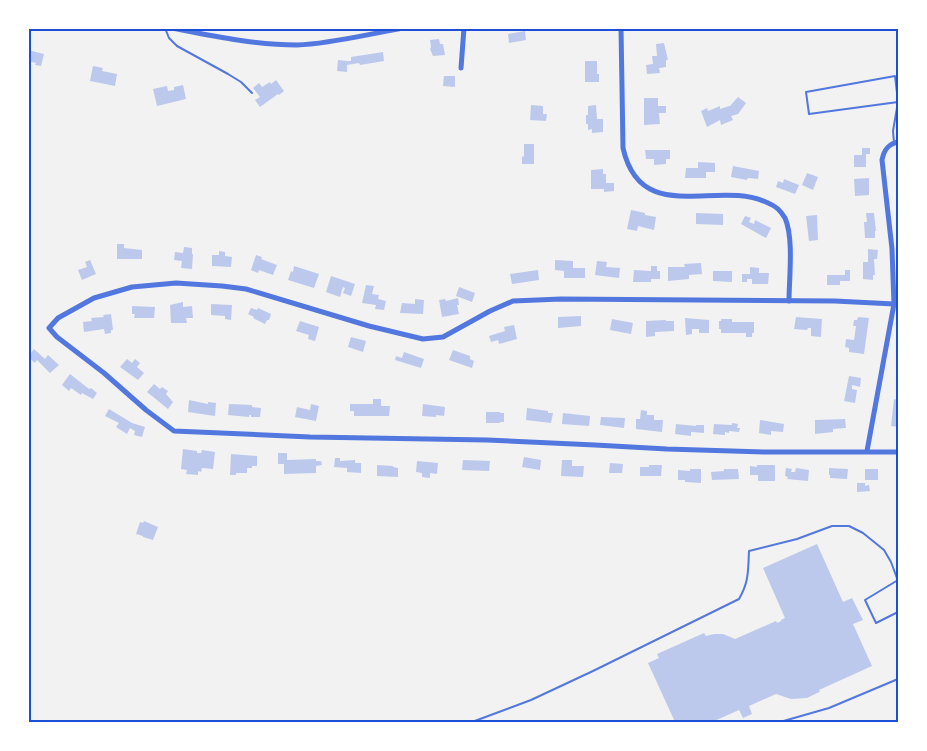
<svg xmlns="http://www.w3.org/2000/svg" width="927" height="751" font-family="'Asap Condensed',sans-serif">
<rect width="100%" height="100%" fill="#f2f2f2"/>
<!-- building -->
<g fill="#bdc9ec">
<polygon points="525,31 526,40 509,43 508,34"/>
<polygon points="439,39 440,44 443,44 445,55 433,56 430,49 431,47 430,40"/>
<polygon points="664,43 668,60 666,60 666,67 659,68 660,73 647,74 646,65 653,64 652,56 657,56 656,44"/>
<polygon points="28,50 44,54 41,66 35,65 36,63 28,61"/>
<polygon points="383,52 384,61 360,65 359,63 347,65 347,72 337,71 338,60 348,61 351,61 351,57"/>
<polygon points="585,61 597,61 597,74 599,74 599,82 585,82"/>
<polygon points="93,66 103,68 102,71 117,74 115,86 90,81"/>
<polygon points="444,76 455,76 455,87 443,86"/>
<polygon points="276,80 284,91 279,95 278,94 260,107 255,100 260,97 253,88 259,83 262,87 270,82 271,84"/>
<polygon points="183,85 186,99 157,106 153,89 167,86 168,91 174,90 174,87"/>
<polygon points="738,97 746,103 738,114 731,116 733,120 721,125 720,120 707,127 701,111 707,108 708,111 720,106 720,109 729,106 730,106"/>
<polygon points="644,98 658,98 658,106 666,106 666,113 659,113 660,124 644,125"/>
<polygon points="531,105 543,106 543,114 547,114 546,121 530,120"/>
<polygon points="596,105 597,119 603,119 603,132 592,133 592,129 588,130 588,124 586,124 586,115 588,115 588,106"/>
<polygon points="524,144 534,144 534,164 522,164 522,157 524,156"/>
<polygon points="862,148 870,148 870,154 866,154 866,167 854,167 854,155 862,155"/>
<polygon points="645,150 670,150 670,159 666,159 666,164 654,165 654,159 646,159"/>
<polygon points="698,162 715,163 715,172 706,172 706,178 685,178 686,168 698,168"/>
<polygon points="733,166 759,171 758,179 748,178 747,180 731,177"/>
<polygon points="603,169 603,174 606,174 606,183 614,183 614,191 604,192 604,189 591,189 591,170"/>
<polygon points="807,173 818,177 813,190 802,185"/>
<polygon points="869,178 869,195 855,196 854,179"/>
<polygon points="784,179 799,185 795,194 776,187 778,181 783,183"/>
<polygon points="631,210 645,213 645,215 656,217 654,230 638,226 637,231 627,229"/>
<polygon points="696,213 723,214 723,225 696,224"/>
<polygon points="866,213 874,213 876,231 875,231 875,238 865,238 864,222 867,222"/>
<polygon points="817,215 818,240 809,241 806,216"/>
<polygon points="745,216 751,218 749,222 754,224 755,220 771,228 766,238 741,224"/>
<polygon points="117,244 124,244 124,248 142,250 142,259 117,259"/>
<polygon points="184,247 192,248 192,254 193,254 192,269 181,268 182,261 174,260 175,252 183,253"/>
<polygon points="868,249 878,250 877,259 874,259 875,275 873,275 873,280 863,279 863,262 868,262"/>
<polygon points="219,251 225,252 225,256 232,257 231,267 212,266 212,255 219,255"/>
<polygon points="256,255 262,257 261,259 277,265 273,275 259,270 258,273 251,270"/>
<polygon points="90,260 96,274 82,280 78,270 87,267 85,262"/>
<polygon points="555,260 573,261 573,268 585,268 585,278 564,278 564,271 555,270"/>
<polygon points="597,261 607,262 606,267 620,268 619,278 595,275"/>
<polygon points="701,263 702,274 689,275 689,279 668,281 668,267 685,267 684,264"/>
<polygon points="294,266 319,274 314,288 288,280 291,271 293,272"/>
<polygon points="651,266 657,266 657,271 660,271 660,279 651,279 651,282 633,282 634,270 651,271"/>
<polygon points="750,267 759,268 759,273 769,273 768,284 752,284 752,279 747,279 747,282 742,282 742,274 750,274"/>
<polygon points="538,270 539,280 512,284 510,274"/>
<polygon points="845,270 850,270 850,281 840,281 840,285 827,285 827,275 845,275"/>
<polygon points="713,271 732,271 732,282 713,281"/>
<polygon points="331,276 355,284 351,296 343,293 345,288 343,287 340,297 326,292"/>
<polygon points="366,285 374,286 372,294 379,295 378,299 386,301 384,310 375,309 376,305 362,303"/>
<polygon points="459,287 475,293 472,302 456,296"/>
<polygon points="458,298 459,305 457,305 459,314 442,317 439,300 445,299 446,301"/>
<polygon points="415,299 424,300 423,314 400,313 402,303 415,304"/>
<polygon points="183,302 183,307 192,306 193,318 186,318 187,323 171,323 170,305"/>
<polygon points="211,304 232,305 231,320 225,319 225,316 211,315"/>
<polygon points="132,306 155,307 154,318 134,318 135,314 132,314"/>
<polygon points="251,308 257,310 258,308 271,314 269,320 267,320 265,324 253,318 254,317 248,314"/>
<polygon points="111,314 113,330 111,330 111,333 105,334 104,329 84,332 83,322 92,321 91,318 104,317 103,315"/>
<polygon points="581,316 581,326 558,328 558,317"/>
<polygon points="796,317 822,319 821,337 811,336 811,328 808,328 807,330 794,329"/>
<polygon points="858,317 869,318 864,354 849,352 849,348 845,347 846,339 854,340 856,326 853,326 854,320 857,320"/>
<polygon points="685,318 709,320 709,333 699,333 699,329 692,329 692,334 686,335"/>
<polygon points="612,319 633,323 631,334 610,330"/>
<polygon points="721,319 732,319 732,322 754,322 754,333 752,333 752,337 746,337 746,333 721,333 721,329 719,329 719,321 721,321"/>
<polygon points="666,320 666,321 674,321 674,331 655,332 655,336 646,337 646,321"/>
<polygon points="300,321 319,327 315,341 308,339 309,335 296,331"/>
<polygon points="514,325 517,339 499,344 498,340 491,342 489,336 505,331 504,327"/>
<polygon points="351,337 366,341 363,352 348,347"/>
<polygon points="34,349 45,359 48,355 59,365 50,373 37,360 35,363 28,357"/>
<polygon points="453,350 470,356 470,359 474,361 472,368 449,360"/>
<polygon points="404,352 424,359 421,368 395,360 396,356 402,358"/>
<polygon points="127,359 132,363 135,359 140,363 137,367 144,373 138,380 120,367"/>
<polygon points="70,374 89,389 91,388 97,393 93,399 82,393 81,395 71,388 69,391 62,385"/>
<polygon points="849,376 861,378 860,387 852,385 852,389 857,390 855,403 844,401"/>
<polygon points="154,384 160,389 162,387 168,391 166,394 173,402 168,409 147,392"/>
<polygon points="373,399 381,399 381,406 390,406 389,416 354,416 354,411 350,411 350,404 373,404"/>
<polygon points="894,399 898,400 898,427 891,426"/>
<polygon points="189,400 208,404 208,402 216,403 215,416 188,412"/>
<polygon points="229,404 252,405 252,407 261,408 260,417 251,417 251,415 249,415 249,417 228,415"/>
<polygon points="311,404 319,406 316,421 295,417 297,407 310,410"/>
<polygon points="423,404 445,407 444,416 436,415 436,417 422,416"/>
<polygon points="527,408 548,411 548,413 553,413 551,423 526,420"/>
<polygon points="109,409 132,423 145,427 142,437 134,435 135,431 130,428 127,434 116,427 119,423 105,416"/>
<polygon points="641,410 647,411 647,415 654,415 654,420 663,420 662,432 636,429 636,419 640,419"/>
<polygon points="486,412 500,412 500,413 504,413 504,422 500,422 500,423 486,423"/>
<polygon points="563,413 590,416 589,426 562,424"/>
<polygon points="601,417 625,418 624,428 600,425"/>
<polygon points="845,419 846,428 833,429 833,432 815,434 815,420"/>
<polygon points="760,420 784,424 783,432 771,431 771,435 759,433"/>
<polygon points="732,423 738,424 737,428 740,428 739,432 729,431 729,433 725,432 725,435 713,434 714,424 732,425"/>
<polygon points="676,424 696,426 696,425 704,425 704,433 691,432 691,436 675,434"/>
<polygon points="183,449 197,451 197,453 201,453 202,450 215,452 213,469 202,468 201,472 198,471 198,475 186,474 187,470 181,469"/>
<polygon points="278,453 287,453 287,460 316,459 316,461 321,461 322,465 316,466 316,473 284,474 284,464 278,464"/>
<polygon points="231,454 257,456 257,466 252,466 252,468 247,468 247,473 236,473 236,475 230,475"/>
<polygon points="524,457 541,460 540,470 522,467"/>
<polygon points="335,458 340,458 340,461 355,460 355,463 361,463 361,473 347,472 347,468 334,467"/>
<polygon points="463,460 490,461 489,471 462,470"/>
<polygon points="562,460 572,460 572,466 584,466 583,477 561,476"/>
<polygon points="417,461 438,463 437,474 430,473 430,478 422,477 422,473 416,472"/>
<polygon points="610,463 623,464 622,473 609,473"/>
<polygon points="377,465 393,466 393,467 398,468 398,477 377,476"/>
<polygon points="649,465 662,465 661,476 640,476 640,467 649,467"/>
<polygon points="757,465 775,465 775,481 758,481 758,475 750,475 750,466 757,467"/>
<polygon points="786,468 792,469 791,472 795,472 796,468 809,470 808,481 787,479 788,477 785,476"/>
<polygon points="829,468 848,469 847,479 830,478 830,475 829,475"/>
<polygon points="690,469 701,469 701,483 685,482 685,480 678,480 678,470 690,471"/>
<polygon points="724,469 738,469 739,479 712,480 711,472 724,471"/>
<rect x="865" y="469" width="13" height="11"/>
<polygon points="857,483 865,483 865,486 869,485 870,491 857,492"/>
<polygon points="144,521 158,527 153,540 143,537 143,536 136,534 140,522 143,523"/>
<polygon points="817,544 843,602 852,598 863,620 853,624 872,666 819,690 820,692 817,693 807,698 791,699 776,694 749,706 752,714 743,718 739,710 712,722 675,722 648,663 659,658 657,654 704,633 706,636 714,634 723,634 735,639 776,621 777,623 781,621 781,620 785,618 763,568"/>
</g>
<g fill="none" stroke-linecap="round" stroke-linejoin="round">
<!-- service -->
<g stroke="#5277de" stroke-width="2">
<polyline points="165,28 169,38 177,46 228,74 241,82 252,93"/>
<polyline points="894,143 893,131 898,102 895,76 806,92 809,114 898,102"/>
<polyline points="898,580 865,600 876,623 898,612"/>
<path d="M472 722 531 700 593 671 739 599C749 582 748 571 749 551L797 539 832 526H849L863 533 884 550 891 562 898 581"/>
<polyline points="780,722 829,708 898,679"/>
</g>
<!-- minor -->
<g stroke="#5277de" stroke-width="5">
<path d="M172 28C213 36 255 45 297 45 330 44 369 34 403 28"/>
<path d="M621 28 623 148C641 228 718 178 768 203 776 206 781 211 785 218 794 238 789 279 789 301"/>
<polyline points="461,68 464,28"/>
<polyline points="894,304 835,301 561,299 513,301 490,311 443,337 423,339 369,326 246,289 222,286 176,283 132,287 94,298 58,318 49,328 57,337 104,373 146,410 174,431 310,437 487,440 595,445 667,449 766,452 898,452"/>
<path d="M867 451 894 304 892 249 882 160C884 150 888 144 898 142"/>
</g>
</g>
<!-- border -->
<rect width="927" height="751" fill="none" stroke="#ffffff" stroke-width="60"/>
<rect x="30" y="30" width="867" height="691" fill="none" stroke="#1d4ed8" stroke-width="2"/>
</svg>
